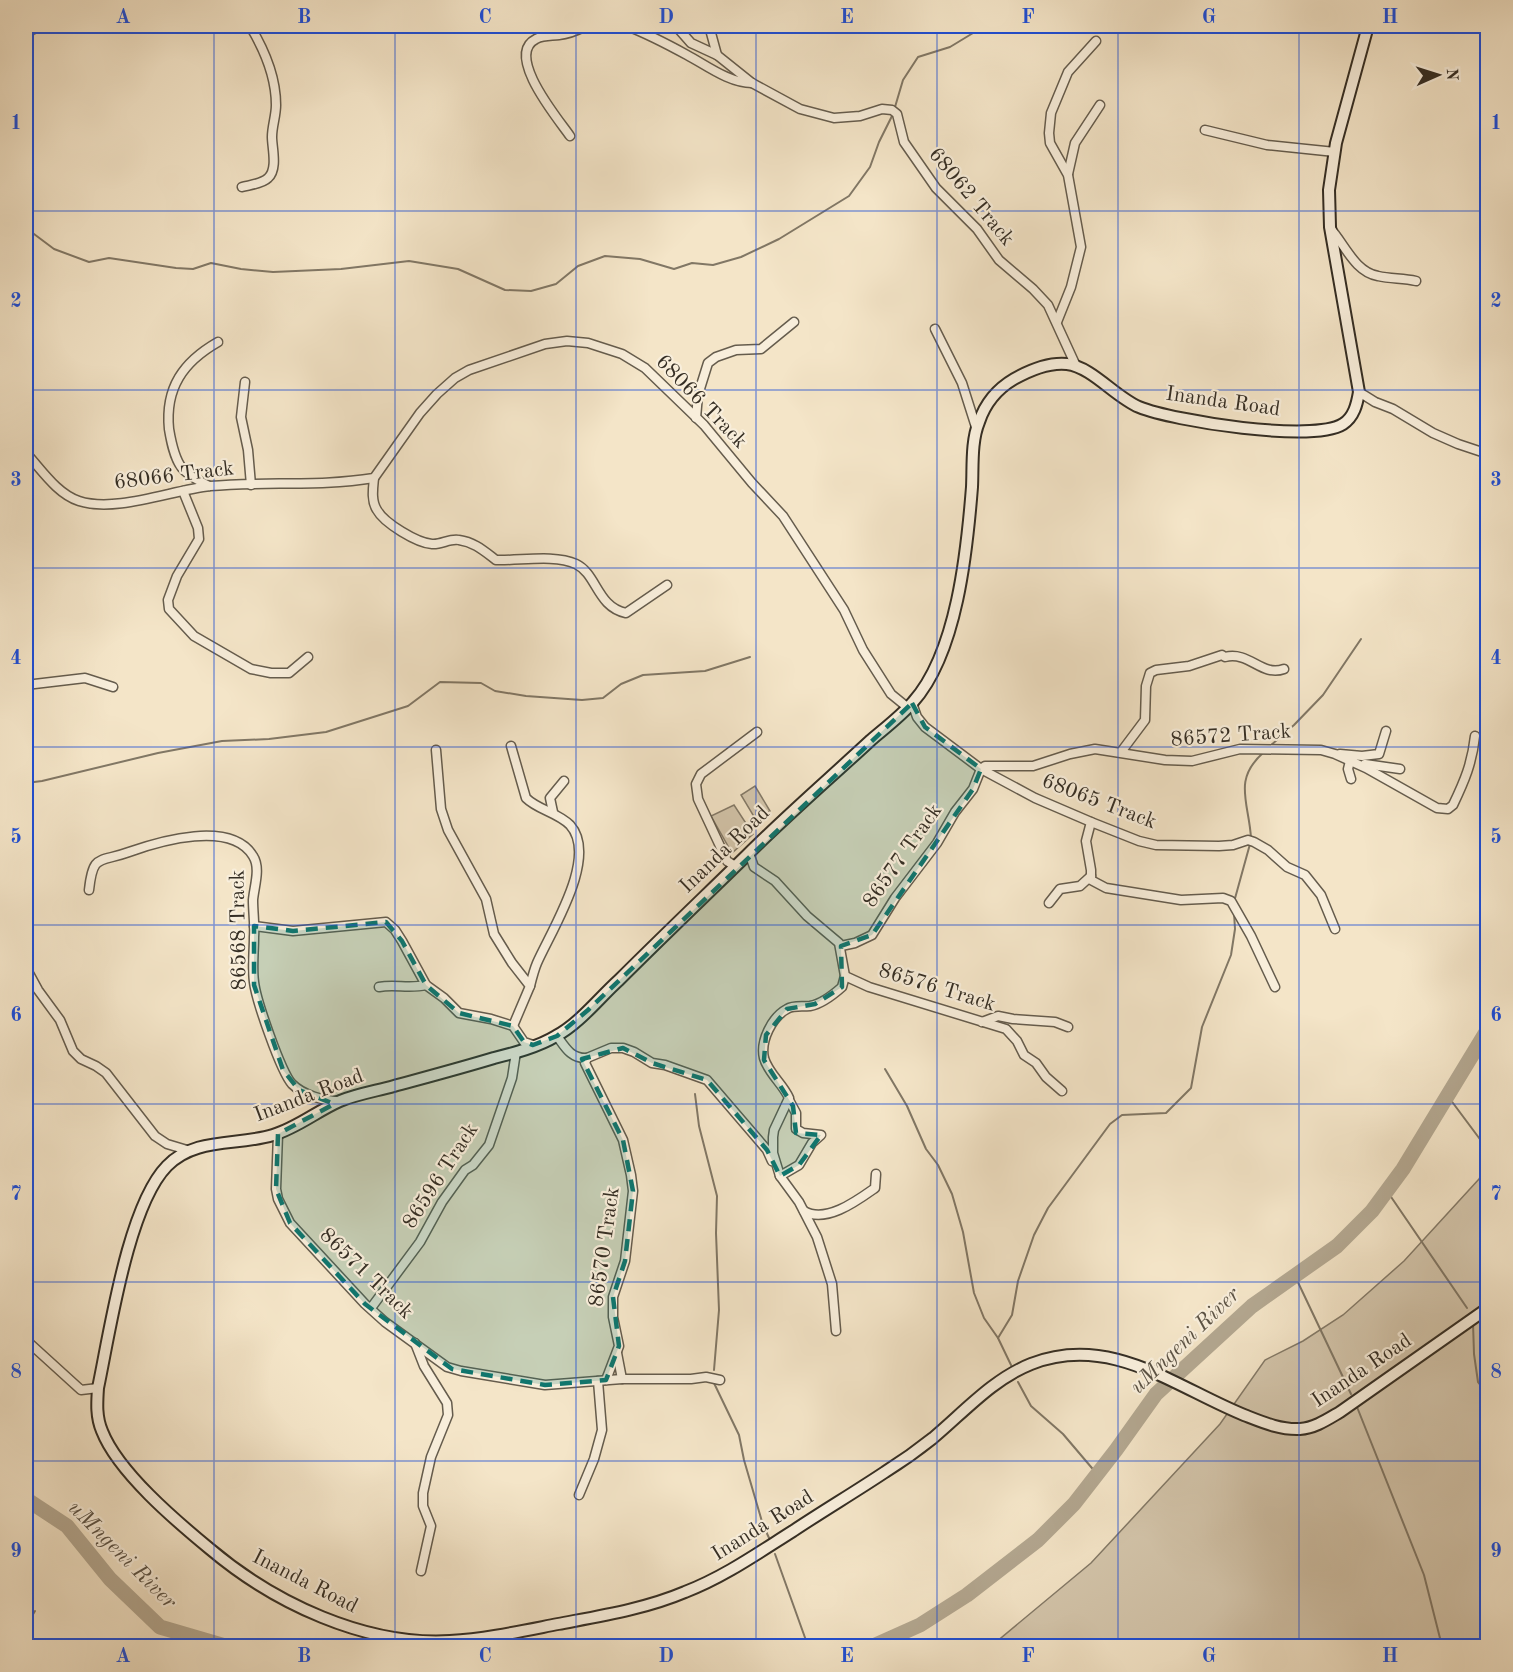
<svg xmlns="http://www.w3.org/2000/svg" width="1513" height="1672" font-family="'Old Standard TT',serif">
<rect width="100%" height="100%" fill="#f4e5c8"/>
<filter id="stains"><feTurbulence type="fractalNoise" baseFrequency=".00333" numOctaves="4"/><feColorMatrix values="0 0 0 0 .2 0 0 0 0 .09 0 0 0 0 .02 0 0 0 .5 -.17"/></filter>
<radialGradient id="worn" r=".72"><stop offset=".6" stop-color="#630" stop-opacity="0"/><stop offset="1" stop-color="#630" stop-opacity=".3"/></radialGradient>
<!-- green -->
<g fill="#d4c6ac" stroke="#847a68" stroke-width="1.5">
<polygon points="755,786 770,811 756,820 741,795"/>
<polygon points="734,805 753,834 732,853 711,816"/>
<polygon points="1487,1166 1487,1646 988,1646 996,1642 1091,1563 1220,1424 1265,1360 1303,1341 1343,1315 1404,1261 1479,1179"/>
</g>
<g fill="none" stroke-linecap="round" stroke-linejoin="round">
<!-- stream -->
<g stroke="#817765" stroke-width="2">
<polyline points="26,39 48,26"/>
<polyline points="895,107 903,80 918,57 950,47 978,30 982,26"/>
<polyline points="26,228 54,249 89,262 109,258 176,268 193,269 211,263 241,269 273,272 341,269 409,261 458,269 505,290 531,291 556,284 578,266 605,256 640,259 674,269 692,263 713,265 741,257 779,239 849,196 870,167 879,142 893,114"/>
<polyline points="1270,746 1294,725 1323,695 1361,639"/>
<polyline points="26,783 42,781 158,753 222,741 269,739 326,732 408,706 440,682 481,683 495,691 526,696 582,700 603,698 621,684 643,675 705,671 750,657"/>
<path d="M1251 838C1249 802 1232 780 1264 752"/>
<polyline points="1234,902 1250,844"/>
<polyline points="885,1069 907,1106 926,1149 938,1165 952,1194 963,1232 974,1293 984,1318 998,1338 1011,1365"/>
<polyline points="695,1094 699,1126 717,1196 716,1233 719,1310 714,1370"/>
<polyline points="1447,1095 1488,1150"/>
<polyline points="1387,1191 1467,1308"/>
<polyline points="1295,1276 1351,1394"/>
<polyline points="1473,1323 1474,1354 1478,1382 1488,1394"/>
<polyline points="998,1338 1012,1315 1018,1281 1034,1235 1048,1208 1110,1124 1122,1115 1166,1113 1191,1088 1202,1027 1231,955 1235,929 1234,913"/>
<polyline points="713,1381 739,1435 744,1460 763,1525 770,1540"/>
<polyline points="1018,1382 1031,1406 1063,1434 1097,1474"/>
<polyline points="1357,1407 1424,1575 1442,1646"/>
<polyline points="775,1554 808,1646"/>
<polyline points="26,1626 35,1611"/>
</g>
<!-- river -->
<g stroke="#b3a790" stroke-width="15">
<polyline points="26,1499 67,1526 110,1579 160,1627 225,1646"/>
<polyline points="873,1646 920,1625 967,1595 1038,1540 1074,1504 1116,1450 1156,1394 1252,1306 1337,1246 1372,1211 1403,1169 1488,1029"/>
</g>
<!-- street casing -->
<g stroke="#655c4d" stroke-width="11">
<g id="street">
<path d="M627 26C648 34 667 44 687 55 706 65 729 83 752 83"/>
<polyline points="676,26 691,43 717,55"/>
<polyline points="712,26 711,33 717,55 752,83 800,109 834,118 860,116 882,109 892,110 897,114 904,142 936,188 977,229 999,260 1033,289 1048,305 1076,366"/>
<polyline points="1205,130 1267,145 1335,152"/>
<path d="M570 136C559 120 504 55 536 39 543 35 552 36 559 35 569 34 578 30 586 26"/>
<polyline points="1068,174 1075,143 1100,105"/>
<path d="M242 187C249 185 262 184 268 178 278 169 272 148 272 137 272 126 276 116 276 105 276 77 264 49 250 26"/>
<path d="M1330 228C1345 245 1355 272 1378 276 1391 279 1403 278 1416 281"/>
<polyline points="1057,322 1071,287 1081,247 1068,175 1050,143 1049,133 1051,113 1068,72 1096,41"/>
<polyline points="935,329 962,383 976,427"/>
<polyline points="245,382 241,417 248,450 251,485"/>
<polyline points="1359,392 1375,402 1393,409 1433,433 1458,444 1488,454"/>
<polyline points="696,418 698,395 708,363 716,357 736,350 761,349 794,322"/>
<path d="M26 453C41 469 57 494 79 501 116 513 172 490 210 486 265 481 319 487 374 478L420 413 437 394 455 378 469 370 545 344 567 341 588 343 622 354 645 368 704 425 752 483 783 516 844 610 863 650 891 694 907 707"/>
<path d="M374 478C373 488 371 501 377 510 384 523 417 543 432 544 441 545 450 538 459 540 474 542 484 551 496 560 520 561 554 554 576 564 597 574 597 607 626 613L667 585"/>
<path d="M209 486C200 481 188 476 182 468 174 458 171 441 169 429 165 388 183 362 218 342"/>
<polyline points="183,491 198,528 199,539 177,576 168,600 169,609 194,636 251,669 271,673 289,673 308,657"/>
<polyline points="26,685 85,678 113,687"/>
<polyline points="912,703 917,717 925,727 981,769 1035,798 1091,822 1139,841 1156,845 1219,846 1233,845 1248,840 1254,842 1268,850 1287,867 1305,875 1321,895 1335,929"/>
<path d="M511 746 526 798C538 810 557 812 570 825 599 857 551 931 537 963 534 970 532 978 530 986"/>
<polyline points="436,750 441,809 448,830 486,899 494,934 512,963 530,986 513,1026"/>
<path d="M1121 752 1145 720 1146 686 1150 673 1156 670 1189 666 1222 655 1225 657C1250 651 1261 677 1284 669"/>
<polyline points="1340,754 1362,756 1379,754 1386,731"/>
<polyline points="1365,764 1400,769"/>
<polyline points="1351,779 1348,769 1350,761 1353,761"/>
<polyline points="553,812 550,798 564,781"/>
<polyline points="1091,822 1086,841 1091,870 1091,880 1106,888 1181,900 1223,898 1231,901 1251,936 1275,987"/>
<path d="M749 853 754 867 775 881 807 916 839 943 845 976 842 987C833 995 822 1004 810 1006 802 1007 793 1005 787 1009 772 1017 760 1041 764 1058 768 1073 783 1084 789 1098L774 1130 773 1137V1153L780 1176 799 1202 817 1237 832 1284 836 1331"/>
<polyline points="735,866 727,861 698,799 696,784 701,774 757,732"/>
<path d="M89 890C93 853 99 863 129 852 160 841 231 820 253 856 261 868 254 887 253 900 253 912 255 925 254 937 254 952 252 967 254 982 256 1000 281 1072 292 1084 303 1095 324 1101 338 1101"/>
<polyline points="1049,903 1060,889 1080,886 1091,876"/>
<polyline points="254,926 293,931 386,922 395,930 402,941 426,985 444,998 459,1013 491,1019 513,1026 524,1042 533,1045"/>
<path d="M841 946 855 943 872 935 895 898 937 843 955 812 973 789 981 769 985 766H1033L1070 754 1095 749 1165 760 1192 761 1240 749 1321 750 1335 754 1366 768 1437 808 1448 809 1453 805C1465 780 1472 763 1475 736"/>
<polyline points="26,968 38,990 60,1020 73,1051 81,1059 96,1066 106,1073 155,1136 167,1144 187,1150"/>
<polyline points="845,976 869,987 1006,1029 1017,1041 1024,1055 1036,1063 1046,1077 1062,1091"/>
<path d="M379 987C395 984 409 989 426 985"/>
<polyline points="982,1022 998,1016 1013,1019 1055,1022 1068,1027"/>
<path d="M557 1036C565 1047 571 1059 587 1058L585 1063 623 1140 631 1175 633 1191 625 1261 613 1297V1317L619 1346 606 1380"/>
<polyline points="587,1058 611,1048 623,1048 634,1052 652,1063 665,1065 707,1080 767,1150 772,1161"/>
<polyline points="278,1134 276,1189 278,1199 290,1223 365,1304 385,1322 447,1367 461,1371 545,1385 622,1379 691,1379 706,1377 720,1380"/>
<polyline points="780,1176 799,1165 812,1143 821,1135 803,1133 796,1129 796,1113 789,1100"/>
<path d="M804 1211C826 1224 858 1200 875 1188L876 1174"/>
<polyline points="371,1308 420,1242 442,1202 465,1170 473,1165 489,1145 512,1078 516,1052"/>
<polyline points="26,1340 81,1390 98,1388"/>
<polyline points="415,1343 424,1366 447,1403 448,1415 431,1457 423,1493 423,1506 431,1526 421,1571"/>
<polyline points="617,1353 622,1379"/>
<polyline points="579,1495 594,1459 602,1430 598,1381"/>
</g>
</g>
<!-- secondary casing -->
<g stroke="#352e24" stroke-width="14">
<path id="secondary" d="M1368 26 1336 143 1329 190 1330 227 1359 392C1357 404 1354 417 1343 424 1313 443 1173 421 1139 407 1115 397 1092 367 1067 364 1048 362 1030 370 1014 379 997 389 985 404 979 422 971 441 973 467 972 487 967 551 957 653 913 702 901 716 885 728 871 740 830 778 787 815 747 855 704 897 661 938 619 980 599 998 580 1023 556 1036 538 1047 514 1053 494 1058 461 1068 427 1077 394 1086 376 1091 357 1094 340 1101 317 1111 297 1128 273 1135 237 1146 195 1137 167 1166 128 1206 110 1331 98 1388 97 1403 96 1417 102 1431 118 1472 176 1521 210 1549 274 1603 365 1646 450 1641 486 1639 522 1631 558 1624 600 1616 645 1609 685 1592 724 1577 758 1553 793 1531 823 1511 855 1492 885 1472 901 1462 918 1450 933 1438 964 1412 993 1379 1031 1364 1110 1333 1175 1387 1244 1415 1262 1422 1280 1430 1300 1429 1315 1428 1328 1419 1340 1412L1488 1308"/>
</g>
<!-- street -->
<use href="#street" stroke="#f8eedb" stroke-width="8"/>
<!-- secondary -->
<use href="#secondary" stroke="#f8eedb" stroke-width="10"/>
</g>
<!-- marked area -->
<path fill="#0f766e" fill-opacity="0.2" stroke="#0f766e" stroke-width="4.5" stroke-dasharray="12 8" stroke-linejoin="round" d="M912 703 925 727 981 769 973 789 872 935 841 946 842 987 815 1004 787 1009 766 1035 764 1060 793 1106 796 1133 821 1135 799 1165 780 1176 767 1150 707 1080 652 1063 623 1048 582 1059 623 1140 633 1191 625 1261 613 1297 619 1346 606 1380 545 1385 452 1369 365 1304 290 1223 276 1189 278 1134 334 1104 299 1090 283 1070 254 985V926L293 931 386 922 402 941 426 985 459 1013 513 1026 524 1042 533 1045 557 1036 588 1010Z"/>
<!-- grid -->
<path fill="none" stroke="#1d4ed8" stroke-width="1.5" stroke-opacity="0.55" d="M214 26V1646M395 26V1646M576 26V1646M756 26V1646M937 26V1646M1118 26V1646M1299 26V1646M26 211H1488M26 390H1488M26 568H1488M26 747H1488M26 925H1488M26 1104H1488M26 1282H1488M26 1461H1488"/>
<g text-anchor="middle" dominant-baseline="central" stroke-width="4.5" stroke-linejoin="round" paint-order="stroke">
<!-- street labels -->
<g font-size="21" fill="#352e24" stroke="#f8eedb">
<text transform="translate(971 197) rotate(50)">68062 Track</text>
<text transform="translate(701 402) rotate(46)">68066 Track</text>
<text transform="translate(1223 402) rotate(8)">Inanda Road</text>
<text transform="translate(174 476) rotate(-7)">68066 Track</text>
<text transform="translate(1231 736) rotate(-4)">86572 Track</text>
<text transform="translate(1099 802) rotate(21)">68065 Track</text>
<text transform="translate(725 850) rotate(-44)">Inanda Road</text>
<text transform="translate(903 856) rotate(-55)">86577 Track</text>
<text transform="translate(239 930) rotate(-91)">86568 Track</text>
<text transform="translate(937 988) rotate(17)">86576 Track</text>
<text transform="translate(309 1096) rotate(-21)">Inanda Road</text>
<text transform="translate(441 1176) rotate(-57)">86596 Track</text>
<text transform="translate(605 1247) rotate(-82)">86570 Track</text>
<text transform="translate(366 1274) rotate(44)">86571 Track</text>
<text transform="translate(1362 1371) rotate(-34)">Inanda Road</text>
<text transform="translate(763 1526) rotate(-32)">Inanda Road</text>
<text transform="translate(305 1582) rotate(27)">Inanda Road</text>
</g>
<!-- water labels -->
<g font-size="22" font-style="italic" fill="#5b5244" stroke="#f8eedb">
<text transform="translate(1185 1341) rotate(-44)">uMngeni River</text>
<text transform="translate(122 1555) rotate(45)">uMngeni River</text>
</g>
</g>
<!-- margin -->
<rect width="1513" height="1672" fill="none" stroke="#f4e5c8" stroke-width="66"/>
<!-- north arrow -->
<g transform="translate(1438 75) rotate(87)" stroke="#f8eedb" stroke-width="4.5" paint-order="stroke">
<path d="M0-4.5L10 22L0 15L-10 22Z" fill="#352e24"/>
<text y="-9" font-size="16" font-weight="bold" text-anchor="middle" fill="#352e24">N</text>
</g>
<rect x="33" y="33" width="1447" height="1606" fill="none" stroke="#1d4ed8" stroke-width="2"/>
<g font-size="20" text-anchor="middle" font-weight="bold" fill="#1d4ed8">
<text x="123" y="23">A</text>
<text x="304" y="23">B</text>
<text x="485" y="23">C</text>
<text x="666" y="23">D</text>
<text x="847" y="23">E</text>
<text x="1028" y="23">F</text>
<text x="1209" y="23">G</text>
<text x="1390" y="23">H</text>
<text x="16" y="129">1</text>
<text x="1496" y="129">1</text>
<text x="16" y="307">2</text>
<text x="1496" y="307">2</text>
<text x="16" y="486">3</text>
<text x="1496" y="486">3</text>
<text x="16" y="664">4</text>
<text x="1496" y="664">4</text>
<text x="16" y="843">5</text>
<text x="1496" y="843">5</text>
<text x="16" y="1021">6</text>
<text x="1496" y="1021">6</text>
<text x="16" y="1200">7</text>
<text x="1496" y="1200">7</text>
<text x="16" y="1378">8</text>
<text x="1496" y="1378">8</text>
<text x="16" y="1557">9</text>
<text x="1496" y="1557">9</text>
<text x="123" y="1662">A</text>
<text x="304" y="1662">B</text>
<text x="485" y="1662">C</text>
<text x="666" y="1662">D</text>
<text x="847" y="1662">E</text>
<text x="1028" y="1662">F</text>
<text x="1209" y="1662">G</text>
<text x="1390" y="1662">H</text>
</g>
<rect width="100%" height="100%" filter="url(#stains)"/>
<rect width="100%" height="100%" fill="url(#worn)"/>
</svg>
